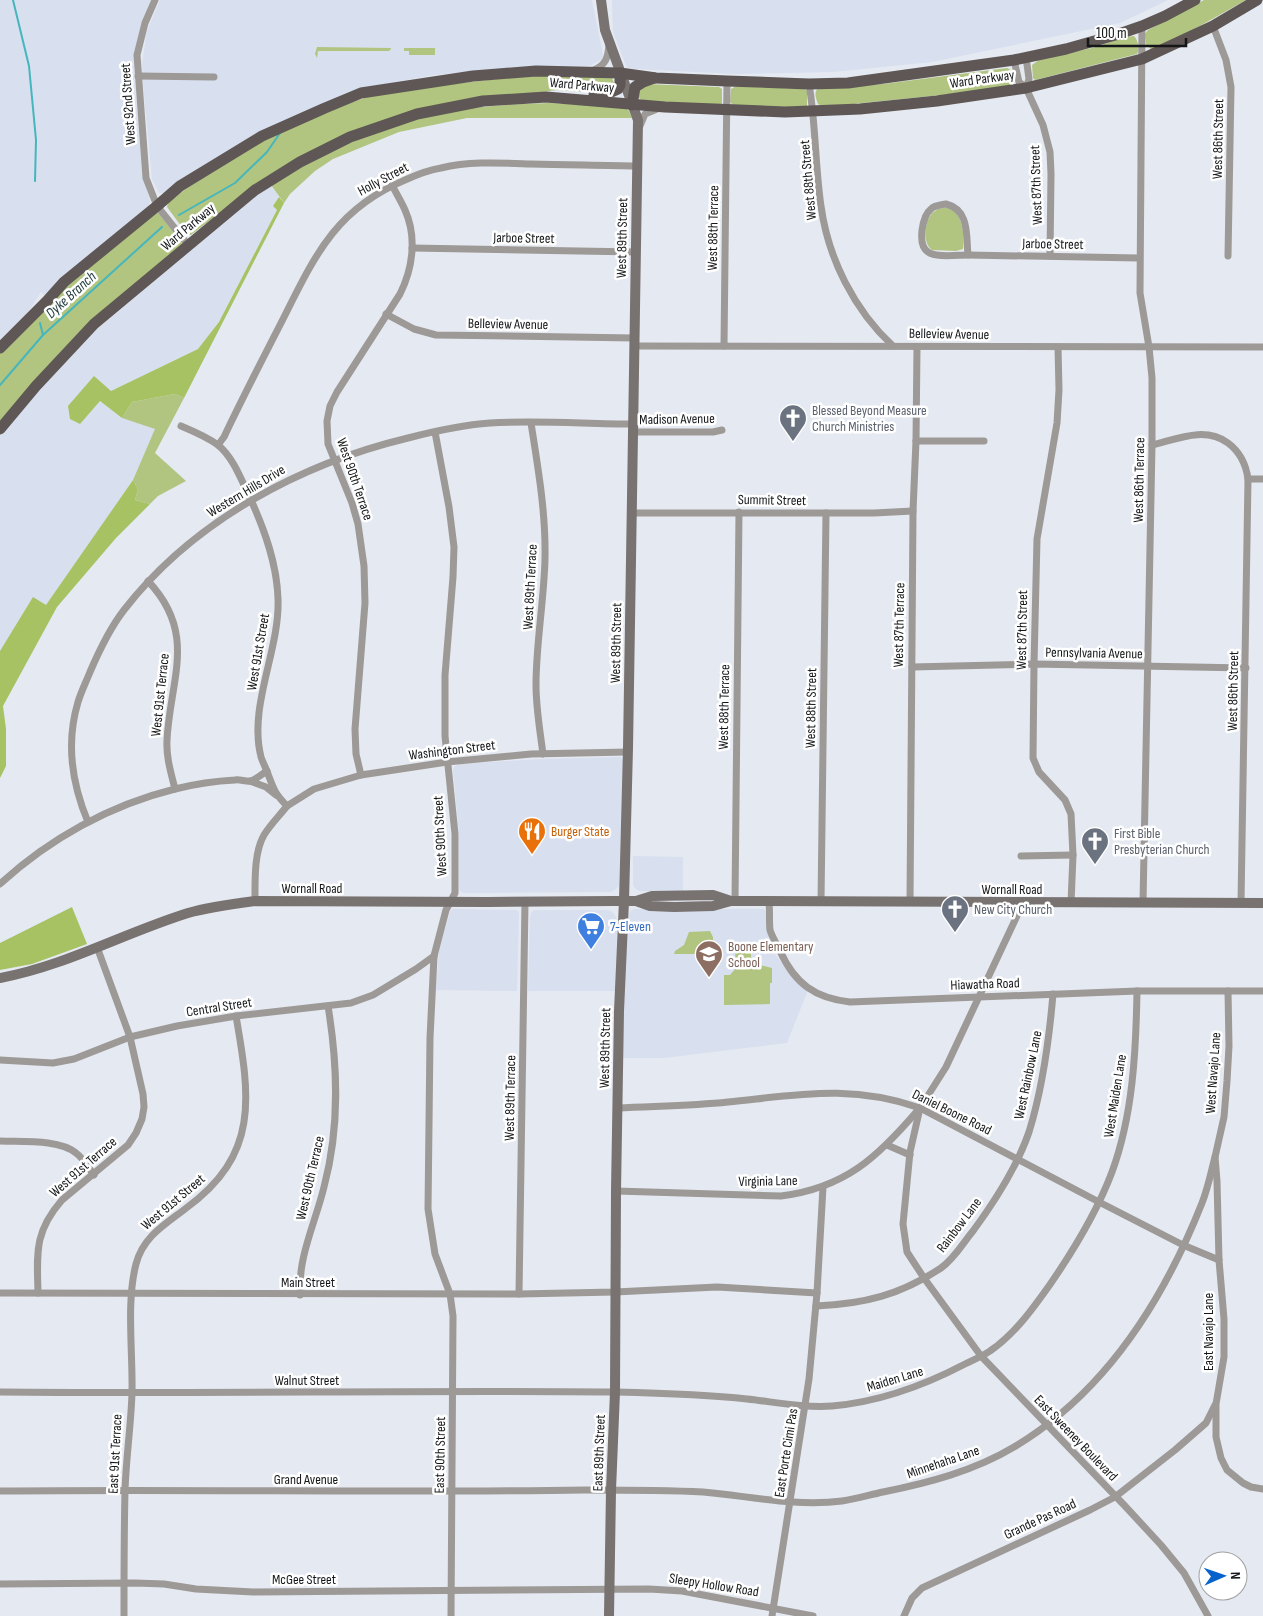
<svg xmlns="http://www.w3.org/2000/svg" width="1263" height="1616" font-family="'Sofia Sans Condensed',sans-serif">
<rect width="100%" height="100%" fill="#e5e9f1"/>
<!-- built -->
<g fill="#d8dfee">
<polygon points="0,0 151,0 140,30 135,53 134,66 142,173 150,200 149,207 69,273 44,295 41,292 23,320 0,342"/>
<polygon points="160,0 592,0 603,55 602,59 590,66 491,69 435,75 395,82 374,87 165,193 159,193 152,179 143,84 142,64 147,31"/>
<polygon points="612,0 1168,0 1120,23 932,62 833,72 736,74 636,69 627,68 613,32"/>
<polygon points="271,185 279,197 273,206 277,210 219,322 198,349 111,391 100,401 122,418 156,429 133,480 46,606 33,598 0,651 0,436 53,373 89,336 238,210"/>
<polygon points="618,757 621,757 623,761 619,886 615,890 610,892 463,893 459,890 459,835 453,770 454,767 459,764 540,759"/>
<polygon points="633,856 683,857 683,891 639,891 635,888 633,885"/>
<polygon points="453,909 516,910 519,912 517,991 436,990 439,950 450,912"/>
<polygon points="635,909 764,909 766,912 771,944 777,957 788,972 808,990 787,1043 664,1058 622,1058 624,961 629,914 630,911"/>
<polygon points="534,910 606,910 611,911 615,915 617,920 617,991 528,991 530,917 531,913"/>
</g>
<!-- green -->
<g fill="#b1c581">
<polygon points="1204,0 1246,0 1182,36 1151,49 1146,45 1145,34 1148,30"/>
<path d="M1134 36C1138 40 1140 49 1137 54L1035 80 1033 78 1032 65 1040 59 1092 48 1126 37Z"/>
<polygon points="317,47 391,48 391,49 389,51 318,51 317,58 315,54"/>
<polygon points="404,48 435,48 435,55 409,55 409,51 404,51"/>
<path d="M1007 68C1013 70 1014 76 1015 82L1012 86 990 90 834 106H821L818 104C816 98 813 92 819 87L883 84Z"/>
<polygon points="540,74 612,78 615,85 604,93 557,90 421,109 250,189 191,235 187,234 167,207 168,203 173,199 187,188 271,136 347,104 373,95 417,88"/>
<polygon points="647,84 719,87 722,89 722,103 719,106 643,101 639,98 638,90"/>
<polygon points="736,86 805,89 807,91 807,106 802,108 734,106 730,102 731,89"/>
<path d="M549 103 625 107 629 111 632 118H467L399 132 333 159 315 171 290 194 284 203 271 185C329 149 396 118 465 109 493 105 521 104 549 103Z"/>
<path d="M947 208C963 212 965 235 963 249L956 251 932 250C921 242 925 217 935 211 939 208 942 208 947 208Z"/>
<polygon points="155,213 158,213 181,241 182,244 31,385 0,421 0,353 64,289"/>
<polygon points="175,394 184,398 155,453 186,481 158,496 150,504 135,500 138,489 133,480 155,429 122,418 132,402"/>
<polygon points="710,931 713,937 713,954 674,954 675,951 684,945 689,932"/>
<polygon points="735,949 751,949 751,963 755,961 760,965 772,968 772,983 770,983 770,1004 724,1005 724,975 730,975 736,968"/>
</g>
<!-- forest -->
<g fill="#a7c262">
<polygon points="279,197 284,203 184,398 175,394 132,402 122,418 100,401 80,424 70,419 68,406 94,376 111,391 198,349 219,322 277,210 273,206"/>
<polygon points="133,480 138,489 135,500 150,504 116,538 57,607 3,706 6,729 6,766 0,778 0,651 33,597 46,605"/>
<polygon points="72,907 87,944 32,964 0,970 0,943"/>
</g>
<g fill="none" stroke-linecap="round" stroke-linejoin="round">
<!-- stream -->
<g stroke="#45b6be" stroke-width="2">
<polyline points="13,0 29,66 36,140 35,181"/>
<polyline points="179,215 235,183 267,152 280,133"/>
<polyline points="40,323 43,335"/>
<polyline points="0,385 43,335 162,227"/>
</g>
<!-- street -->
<g stroke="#9d9997" stroke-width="7">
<polyline points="155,0 145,23 137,55 146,178 157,206 189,246"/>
<polyline points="1142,26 1140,293 1149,347 1152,378 1152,445 1143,903"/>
<polyline points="1213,26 1226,60 1231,87 1228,256"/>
<polyline points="1026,57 1029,79 1026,88"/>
<polyline points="1014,60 1019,82 1026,88 1043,125 1050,152 1051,174 1050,256"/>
<path d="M594 70C606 65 608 57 609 45"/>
<polyline points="138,76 214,77"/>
<path d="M809 84C816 125 815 166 821 206 828 258 854 310 893 346"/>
<polyline points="640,126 645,114 657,109"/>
<path d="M946 204C970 210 966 236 968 255 957 255 936 258 928 252 917 245 922 216 931 209 935 205 941 205 946 204Z"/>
<polyline points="412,248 636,252"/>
<polyline points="968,255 1139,258"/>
<polyline points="386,314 414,329 436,335 634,338"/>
<polyline points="634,346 1263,347"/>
<polyline points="724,346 727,81"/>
<polyline points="1058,347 1059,390 1057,423 1037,539 1034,664 1033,758 1039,772 1065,800 1071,814 1073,855 1071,903"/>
<path d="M531 423C538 468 546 513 545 559 544 601 536 643 536 685 536 708 540 731 543 754"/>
<path d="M181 426C193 431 207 437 218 445 234 458 242 482 251 500 265 531 277 564 278 599 280 650 248 706 261 757 263 763 266 768 268 774 274 790 275 794 287 806 280 815 270 825 264 835 254 852 255 881 255 901"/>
<polyline points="435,432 449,507 454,547 453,577 445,675 445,736 455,834 455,893 446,910 434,956 430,1038 428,1209 435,1254 450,1294 453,1316 451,1616"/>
<polyline points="633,432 713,432 722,430"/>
<polyline points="916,441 984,441"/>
<path d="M218 445 224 437C242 399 261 362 280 325 313 260 333 210 405 180 416 175 428 170 441 168 470 161 501 163 531 164 567 165 602 165 637 166"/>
<path d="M1152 445C1177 439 1205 426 1228 443 1240 452 1246 464 1248 479L1241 903"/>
<polyline points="1248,479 1263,479"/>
<polyline points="632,513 874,513 913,511"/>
<path d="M148 581C198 634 170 679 167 740 166 757 171 773 175 789"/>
<polyline points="912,667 1034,664 1246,668"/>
<path d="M361 775 356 754 355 729 365 603 364 566 358 524 352 503 328 444 327 421 330 406 337 392 400 294C413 268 417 237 405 210 401 201 396 193 392 185"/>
<polyline points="250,781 266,787 276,795"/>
<polyline points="287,806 314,789 361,775 447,762 531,754 628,752"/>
<path d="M88 822C72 784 66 742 78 702 81 692 86 682 90 672 99 651 110 628 124 610 193 521 300 464 408 438 435 431 462 425 490 423 537 420 586 424 633 424"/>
<polyline points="1021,856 1073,855"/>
<path d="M0 884C49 839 110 805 175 789 195 784 215 781 235 780 240 779 246 782 251 781 256 779 262 774 267 771"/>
<polyline points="735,901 739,512"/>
<polyline points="821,902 826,513"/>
<polyline points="910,902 913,511 916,441 917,347"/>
<path d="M769 903C770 911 769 921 770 930 772 937 777 944 780 951 795 984 815 998 850 1002L1137 991H1263"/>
<polyline points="1023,903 946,1067 920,1108 910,1152 903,1224 907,1252 924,1278 981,1356 1125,1506 1161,1545 1184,1573 1208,1616"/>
<polyline points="1228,991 1229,1046 1227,1081 1224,1117 1215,1157 1217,1181 1219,1260 1224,1319 1224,1357 1216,1404 1216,1437 1221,1458 1227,1470 1243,1483 1251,1487 1263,1489"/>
<polyline points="0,1060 53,1063 74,1059 130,1037 177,1026 236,1016 351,1003 373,995 416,969 434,956"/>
<path d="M618 1108C654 1106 691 1106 728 1102 798 1095 851 1084 920 1108L1099 1202 1183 1245 1219 1260"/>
<path d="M0 1141C22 1142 59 1139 76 1153 84 1159 88 1167 94 1175"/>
<polyline points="887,1145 910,1155"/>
<path d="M616 1191 781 1196C845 1188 878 1157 918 1110"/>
<polyline points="0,1293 519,1294 615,1292 717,1287 817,1293"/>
<path d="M38 1293C37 1253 34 1232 62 1200L128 1145 136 1133 142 1119 144 1107 143 1094 130 1037 97 947"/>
<polyline points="519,1294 525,902"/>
<path d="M300 1295C298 1256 315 1224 324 1187 340 1127 338 1067 328 1006"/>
<path d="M816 1306C864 1304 900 1295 941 1268 954 1259 963 1243 973 1231 995 1201 1017 1167 1029 1132 1043 1087 1049 1041 1053 994"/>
<path d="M0 1392C205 1394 409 1390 614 1392 658 1393 703 1394 747 1399 775 1402 803 1408 832 1406 879 1402 923 1386 965 1364 973 1360 983 1356 990 1351 1015 1334 1034 1307 1051 1283 1075 1248 1097 1212 1112 1172 1133 1115 1136 1051 1137 991"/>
<path d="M0 1491C195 1489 390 1493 585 1490 624 1490 664 1490 703 1492 749 1496 796 1507 842 1501 856 1499 869 1495 883 1492 928 1483 974 1471 1014 1447 1105 1393 1164 1299 1202 1203 1208 1188 1211 1172 1215 1157"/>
<polyline points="0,1584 135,1583 164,1584 196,1589 253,1592 649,1589 682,1591 813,1616"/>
<path d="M124 1616C124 1574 124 1533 125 1491 126 1458 131 1425 132 1393 133 1353 126 1302 136 1264 143 1237 164 1225 185 1209 260 1155 250 1097 236 1016"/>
<polyline points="772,1616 809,1379 817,1293 823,1187"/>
<polyline points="904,1616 912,1598 922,1588 1090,1510 1115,1497 1175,1450 1206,1423 1215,1405"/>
</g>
<!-- secondary -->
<g stroke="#787271" stroke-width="10">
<polyline points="601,0 605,30 638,120 628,748 624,901 619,1011 616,1191 615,1392 611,1490 609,1616"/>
<polyline points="636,901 652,896 713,895 731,901"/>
<path d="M0 978C65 966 124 933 188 913 209 907 232 904 255 901L487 902 614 901H636L650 906 674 907 713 906 731 901 1263 903"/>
</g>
<!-- primary -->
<g stroke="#5e5755" stroke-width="11">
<polyline points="594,94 607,94 618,89 620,85 620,73"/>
<polyline points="632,105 635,87 643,82 654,78"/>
<polyline points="0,348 47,301 64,282 157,206 180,186 262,136 325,108 361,93 473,76 536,71 620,73 656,78 727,81 809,84 848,83 1014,60 1066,49 1119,34 1142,26 1165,16 1195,0"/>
<polyline points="0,429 36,386 94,324 255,190 300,162 350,137 417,114 483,101 546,97 665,107 785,112 860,109 937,101 1026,88 1142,59 1213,26 1257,0"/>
</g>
</g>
<!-- icons -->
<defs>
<g id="church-pin" transform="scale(1.4375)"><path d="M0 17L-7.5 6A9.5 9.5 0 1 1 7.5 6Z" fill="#6b7280" stroke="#fff"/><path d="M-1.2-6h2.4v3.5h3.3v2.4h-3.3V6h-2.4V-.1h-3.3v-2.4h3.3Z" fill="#fff"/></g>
<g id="restaurant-pin" transform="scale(1.4375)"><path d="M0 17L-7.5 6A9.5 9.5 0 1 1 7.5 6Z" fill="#e8710a" stroke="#fff"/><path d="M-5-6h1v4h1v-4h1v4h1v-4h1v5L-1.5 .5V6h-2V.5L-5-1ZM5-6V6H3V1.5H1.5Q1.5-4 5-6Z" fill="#fff"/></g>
<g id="supermarket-pin" transform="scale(1.4375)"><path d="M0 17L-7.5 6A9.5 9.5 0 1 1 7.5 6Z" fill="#3f7fe0" stroke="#fff"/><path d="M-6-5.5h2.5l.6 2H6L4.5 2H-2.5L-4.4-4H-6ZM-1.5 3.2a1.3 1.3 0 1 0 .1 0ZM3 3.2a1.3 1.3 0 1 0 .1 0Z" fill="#fff"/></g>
<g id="school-pin" transform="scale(1.4375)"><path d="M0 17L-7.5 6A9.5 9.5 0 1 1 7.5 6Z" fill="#8d6e63" stroke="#fff"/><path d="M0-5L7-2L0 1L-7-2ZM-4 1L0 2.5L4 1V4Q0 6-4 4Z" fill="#fff"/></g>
</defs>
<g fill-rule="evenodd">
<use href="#church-pin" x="793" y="418"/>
<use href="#restaurant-pin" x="532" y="831"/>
<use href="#church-pin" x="1095" y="841"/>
<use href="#church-pin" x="955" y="909"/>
<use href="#supermarket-pin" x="591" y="926"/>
<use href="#school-pin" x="709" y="954"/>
</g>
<g text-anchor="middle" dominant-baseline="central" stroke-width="5" stroke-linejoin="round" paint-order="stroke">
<!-- street labels -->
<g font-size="14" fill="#141618" stroke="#fff">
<text transform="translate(982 79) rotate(-8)">Ward Parkway</text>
<text transform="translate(582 85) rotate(5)">Ward Parkway</text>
<text transform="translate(128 104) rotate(-94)">West 92nd Street</text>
<text transform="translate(1218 139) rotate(-89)">West 86th Street</text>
<text transform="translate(383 179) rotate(-28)">Holly Street</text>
<text transform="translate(808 180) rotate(-95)">West 88th Street</text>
<text transform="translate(1036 185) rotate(-92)">West 87th Street</text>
<text transform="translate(188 227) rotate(-40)">Ward Parkway</text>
<text transform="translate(713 228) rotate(-89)">West 88th Terrace</text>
<text transform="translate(524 238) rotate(1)">Jarboe Street</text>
<text transform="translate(622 238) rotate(-89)">West 89th Street</text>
<text transform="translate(1053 244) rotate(1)">Jarboe Street</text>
<text transform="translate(508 324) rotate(1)">Belleview Avenue</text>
<text transform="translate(949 334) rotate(1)">Belleview Avenue</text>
<text transform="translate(677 419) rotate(-1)">Madison Avenue</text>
<text transform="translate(355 479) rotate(71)">West 90th Terrace</text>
<text transform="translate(1139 480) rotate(-89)">West 86th Terrace</text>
<text transform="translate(246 491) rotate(-31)">Western Hills Drive</text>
<text transform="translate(772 500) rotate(1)">Summit Street</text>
<text transform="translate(530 587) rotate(-87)">West 89th Terrace</text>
<text transform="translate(899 625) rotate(-89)">West 87th Terrace</text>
<text transform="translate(1022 630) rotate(-89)">West 87th Street</text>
<text transform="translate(616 643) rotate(-89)">West 89th Street</text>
<text transform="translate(258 652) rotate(-80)">West 91st Street</text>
<text transform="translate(1094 653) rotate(1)">Pennsylvania Avenue</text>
<text transform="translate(1233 691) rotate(-89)">West 86th Street</text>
<text transform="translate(160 695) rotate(-84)">West 91st Terrace</text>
<text transform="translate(724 707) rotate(-89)">West 88th Terrace</text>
<text transform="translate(811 708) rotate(-89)">West 88th Street</text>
<text transform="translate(452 750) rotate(-7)">Washington Street</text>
<text transform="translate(440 836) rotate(-93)">West 90th Street</text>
<text x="312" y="888">Wornall Road</text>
<text x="1012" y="889">Wornall Road</text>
<text transform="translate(985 984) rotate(-2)">Hiawatha Road</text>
<text transform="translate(219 1007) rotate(-9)">Central Street</text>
<text transform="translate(605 1048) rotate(-89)">West 89th Street</text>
<text transform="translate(1213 1073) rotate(-86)">West Navajo Lane</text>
<text transform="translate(1028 1075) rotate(-78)">West Rainbow Lane</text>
<text transform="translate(1115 1096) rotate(-81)">West Maiden Lane</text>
<text transform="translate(510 1098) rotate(-89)">West 89th Terrace</text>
<text transform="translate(952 1112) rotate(26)">Daniel Boone Road</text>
<text transform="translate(83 1167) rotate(-41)">West 91st Terrace</text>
<text transform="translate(310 1178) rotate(-77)">West 90th Terrace</text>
<text transform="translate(768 1181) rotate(-1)">Virginia Lane</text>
<text transform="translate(173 1202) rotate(-40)">West 91st Street</text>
<text transform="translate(959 1225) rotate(-53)">Rainbow Lane</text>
<text x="308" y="1282">Main Street</text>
<text transform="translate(1208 1332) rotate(-90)">East Navajo Lane</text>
<text transform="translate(895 1379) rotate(-17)">Maiden Lane</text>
<text x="307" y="1380">Walnut Street</text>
<text transform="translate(1076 1438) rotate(46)">East Sweeney Boulevard</text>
<text transform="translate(599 1453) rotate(-88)">East 89th Street</text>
<text transform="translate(786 1453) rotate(-81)">East Porte Cimi Pas</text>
<text transform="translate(115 1454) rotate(-87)">East 91st Terrace</text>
<text transform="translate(440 1455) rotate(-89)">East 90th Street</text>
<text transform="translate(943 1462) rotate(-19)">Minnehaha Lane</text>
<text x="306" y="1479">Grand Avenue</text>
<text transform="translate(1040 1519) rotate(-25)">Grande Pas Road</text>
<text x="304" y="1579">McGee Street</text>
<text transform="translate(714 1585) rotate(9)">Sleepy Hollow Road</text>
</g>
<!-- worship labels -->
<g font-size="14" fill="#5b616d" stroke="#fff" text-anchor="start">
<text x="812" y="410">Blessed Beyond Measure<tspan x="812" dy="16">Church Ministries</tspan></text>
<text x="1114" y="833">First Bible<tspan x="1114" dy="16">Presbyterian Church</tspan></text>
<text x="974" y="909">New City Church</text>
</g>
<!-- food labels -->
<g font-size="14" fill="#c56008" stroke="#fff" text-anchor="start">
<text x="551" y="831">Burger State</text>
</g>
<!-- shop labels -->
<g font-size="14" fill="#366cbe" stroke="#fff" text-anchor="start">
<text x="610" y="926">7-Eleven</text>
</g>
<!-- education labels -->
<g font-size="14" fill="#785e54" stroke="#fff" text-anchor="start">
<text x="728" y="946">Boone Elementary<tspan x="728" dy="16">School</tspan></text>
</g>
<!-- water labels -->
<g font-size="15" font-style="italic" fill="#233c3e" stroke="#fff">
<text transform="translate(71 295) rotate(-42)">Dyke Branch</text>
</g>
</g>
<!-- north arrow -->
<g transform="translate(1223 1576) rotate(88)"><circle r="24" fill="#ffffff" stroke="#a1a2a3"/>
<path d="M0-4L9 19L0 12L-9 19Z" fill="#0763cc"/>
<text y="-8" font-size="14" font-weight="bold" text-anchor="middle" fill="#141618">N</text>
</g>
<!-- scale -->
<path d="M1088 38v8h98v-8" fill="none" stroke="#141618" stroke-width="2.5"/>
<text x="1096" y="38" font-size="15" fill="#141618" stroke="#ffffff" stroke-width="4" paint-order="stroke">100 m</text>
</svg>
